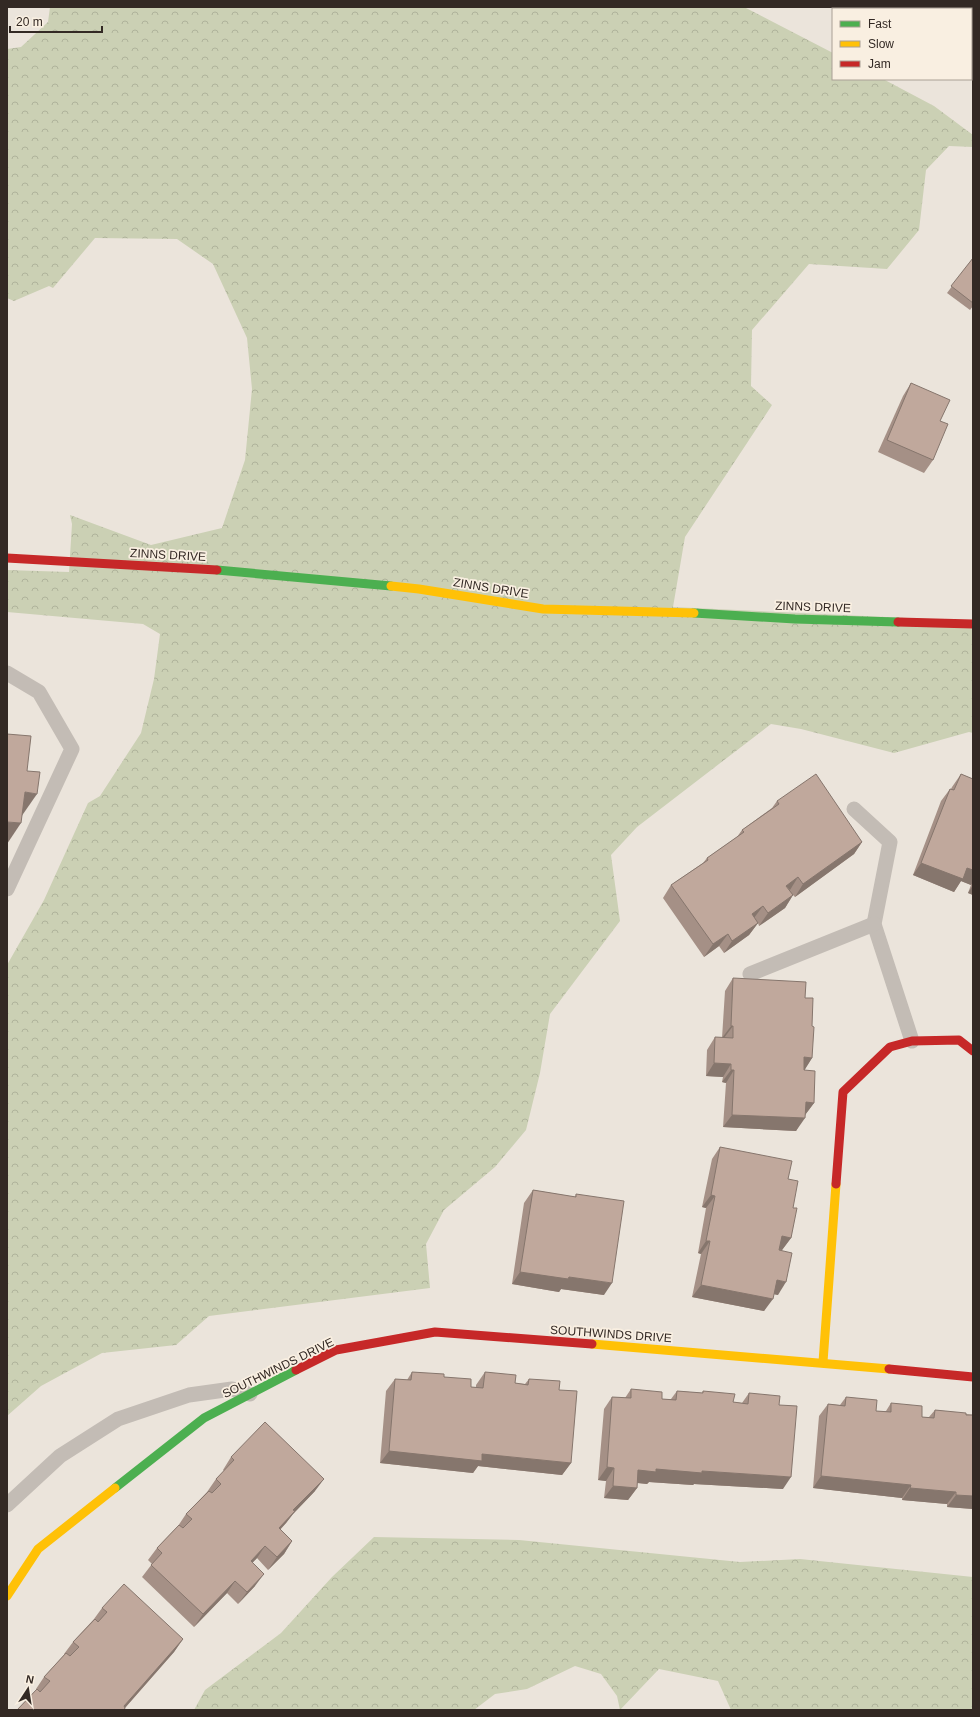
<svg xmlns="http://www.w3.org/2000/svg" width="980" height="1717" font-family="Arial,sans-serif">
<defs>
<pattern id="forest-crowns" width="20" height="18" patternUnits="userSpaceOnUse"><rect width="20" height="18" fill="#cbd0b4"/><path d="M2 6a3 3 0 1 1 6 0M12 15a3 3 0 1 1 6 0" fill="none" stroke="#afb39b"/></pattern>
</defs>
<rect width="100%" height="100%" fill="#ebe4db"/>
<!-- forest -->
<g fill="url(#forest-crowns)">
<polygon points="50,7 744,7 833,53 833,79 883,79 934,106 973,135 973,147 949,146 926,170 919,230 887,269 809,264 752,330 751,386 772,405 685,537 673,607 973,621 973,733 969,732 894,753 801,729 771,724 637,827 611,855 620,921 550,1014 540,1073 526,1130 495,1167 444,1210 426,1244 430,1288 209,1316 176,1345 102,1353 41,1386 7,1416 7,965 44,900 88,803 100,796 141,733 154,679 160,634 143,624 7,612 7,570 69,572 72,524 70,515 151,545 222,528 245,460 252,389 247,338 213,264 177,239 95,238 53,288 49,286 14,301 7,298 7,49 21,47 48,22"/>
<polygon points="884,7 973,7 973,52 971,51 971,9 888,9"/>
<polygon points="374,1537 519,1540 740,1562 800,1559 973,1577 973,1710 731,1710 718,1681 659,1669 620,1710 617,1696 601,1674 575,1666 527,1689 495,1694 474,1710 194,1710 205,1690 281,1633 332,1577"/>
</g>
<g fill="none" stroke-linecap="round" stroke-linejoin="round">
<!-- lane -->
<g stroke="#c3bcb5" stroke-width="15">
<polyline points="7,673 39,692 72,749 7,889"/>
<polyline points="854,809 890,842 874,924 912,1041"/>
<polyline points="750,974 874,924"/>
<polyline points="7,1505 60,1456 118,1419 189,1395 232,1389 250,1394"/>
</g>
<!-- fast -->
<g stroke="#4caf50" stroke-width="9">
<polyline points="217,570 391,586"/>
<polyline points="694,613 795,619 898,622"/>
<polyline points="115,1488 204,1418 296,1370"/>
</g>
<!-- slow -->
<g stroke="#ffc107" stroke-width="9">
<polyline points="391,586 419,589 543,609 694,613"/>
<polyline points="592,1344 889,1369"/>
<polyline points="823,1362 836,1184"/>
<polyline points="7,1596 38,1549 115,1488"/>
</g>
<!-- jam -->
<g stroke="#c62828" stroke-width="9">
<polyline points="7,558 217,570"/>
<polyline points="898,622 973,624"/>
<polyline points="836,1184 843,1092 890,1047 912,1041 959,1040 973,1051"/>
<polyline points="889,1369 973,1377"/>
<polyline points="296,1370 336,1350 435,1332 592,1344"/>
</g>
</g>
<!-- wall -->
<g fill="#a59086">
<polygon points="973,258 973,306 970,310 947,293"/>
<polygon points="911,383 940,421 933,460 924,473 878,452 903,396"/>
<polygon points="961,774 973,779 973,895 968,893 971,885 961,881 954,892 913,875 941,801 950,789 951,789 952,787"/>
<polygon points="777,801 862,842 854,854 795,897 793,895 785,908 759,926 758,923 749,935 724,953 719,946 704,957 663,898 671,885 703,863 707,858 737,837 742,830 772,808"/>
<polygon points="733,978 805,998 812,1026 812,1058 804,1070 814,1103 805,1115 796,1131 723,1127 726,1083 722,1082 723,1077 706,1076 707,1050 715,1037 722,1038 725,991"/>
<polygon points="720,1147 788,1179 793,1208 791,1238 782,1250 778,1295 774,1294 764,1311 692,1297 701,1254 698,1253 706,1208 702,1207 712,1159"/>
<polygon points="533,1190 575,1197 576,1194 604,1295 561,1289 559,1292 512,1284 524,1203"/>
<polygon points="412,1372 444,1377 471,1387 476,1387 476,1385 485,1372 515,1383 525,1384 529,1379 559,1390 571,1463 562,1475 478,1466 473,1473 380,1463 386,1391 395,1379 407,1380"/>
<polygon points="631,1389 662,1399 671,1399 677,1391 702,1393 703,1391 733,1402 742,1403 749,1393 779,1405 783,1489 694,1484 693,1485 649,1482 647,1484 637,1483 637,1488 628,1500 604,1498 606,1481 598,1480 604,1409 612,1397 625,1398"/>
<polygon points="846,1397 876,1411 886,1411 891,1403 922,1417 929,1417 935,1410 973,1415 973,1509 947,1507 947,1504 902,1500 902,1498 813,1488 819,1416 828,1404 840,1405"/>
<polygon points="231,1457 315,1491 293,1514 286,1523 280,1530 292,1541 284,1554 268,1570 257,1558 252,1563 255,1586 238,1604 227,1593 194,1627 142,1577 152,1564 148,1560 157,1548 178,1526 186,1514 207,1492 216,1479 224,1471 223,1470"/>
<polygon points="102,1608 183,1639 174,1652 125,1708 17,1710 36,1690 36,1689 44,1677 65,1654 64,1654 73,1642 94,1619"/>
</g>
<!-- shaded-wall -->
<g fill="#86766d">
<polygon points="25,792 37,794 21,817"/>
<polygon points="7,822 21,823 7,844"/>
<polygon points="862,842 854,854 795,897 803,884"/>
<polygon points="921,863 967,868 973,870 973,882 971,885 961,881 954,892 913,875"/>
<polygon points="798,877 790,890 786,886"/>
<polygon points="973,885 973,895 968,893"/>
<polygon points="793,895 785,908 759,926 768,913"/>
<polygon points="763,906 754,918 752,914"/>
<polygon points="758,923 749,935 724,953 732,941"/>
<polygon points="728,934 719,946 704,957 713,944"/>
<polygon points="731,1026 733,1026 724,1038 722,1038"/>
<polygon points="804,1057 812,1058 804,1071"/>
<polygon points="714,1063 731,1064 723,1077 706,1076"/>
<polygon points="731,1070 734,1070 726,1083 722,1082"/>
<polygon points="806,1102 814,1103 805,1115"/>
<polygon points="732,1115 805,1118 796,1131 723,1127"/>
<polygon points="711,1195 715,1196 706,1208 702,1207"/>
<polygon points="782,1236 791,1238 782,1250 773,1248"/>
<polygon points="706,1241 710,1241 701,1254 698,1253"/>
<polygon points="520,1272 569,1277 612,1283 604,1295 561,1289 559,1292 512,1284"/>
<polygon points="777,1280 786,1282 778,1295 768,1293"/>
<polygon points="701,1285 773,1299 764,1311 692,1297"/>
<polygon points="389,1451 482,1454 571,1463 562,1475 478,1466 473,1473 380,1463"/>
<polygon points="607,1467 614,1468 606,1481 598,1480"/>
<polygon points="656,1469 702,1471 791,1477 783,1489 694,1484 693,1485 649,1482 647,1484 630,1482 638,1470"/>
<polygon points="821,1476 911,1485 902,1498 813,1488"/>
<polygon points="324,1479 315,1491 293,1514 286,1523 270,1540 279,1528 293,1510"/>
<polygon points="613,1486 637,1488 628,1500 604,1498"/>
<polygon points="910,1488 956,1492 947,1504 902,1500"/>
<polygon points="956,1495 973,1496 973,1509 947,1507"/>
<polygon points="292,1541 284,1554 268,1570 277,1557"/>
<polygon points="265,1546 257,1558 242,1574 251,1561"/>
<polygon points="264,1574 255,1586 238,1604 247,1592"/>
<polygon points="235,1581 227,1593 194,1627 203,1614"/>
<polygon points="183,1639 174,1652 123,1710 124,1706"/>
</g>
<!-- building -->
<g fill="#c0a89c" stroke="#86766d">
<polygon points="973,258 973,303 951,286"/>
<polygon points="911,383 950,400 940,421 948,424 933,460 887,440"/>
<polygon points="7,734 31,736 27,771 40,772 37,794 25,792 21,823 7,822"/>
<polygon points="816,774 862,842 803,884 798,877 786,886 793,895 768,913 763,906 752,914 758,923 732,941 728,934 713,944 671,885 708,860 707,858 744,832 742,830 779,804 777,801"/>
<polygon points="961,774 973,779 973,870 967,868 963,879 921,863 950,789 954,790"/>
<polygon points="733,978 806,982 805,998 813,998 812,1026 814,1027 812,1058 804,1057 804,1070 815,1071 814,1103 806,1102 805,1118 732,1115 734,1070 731,1070 731,1064 714,1063 715,1037 733,1038 733,1026 731,1026"/>
<polygon points="720,1147 792,1161 788,1179 798,1181 793,1208 797,1208 791,1238 782,1236 779,1250 792,1253 786,1282 777,1280 773,1299 701,1285 710,1241 706,1241 715,1196 711,1195"/>
<polygon points="533,1190 576,1197 576,1194 624,1201 612,1283 569,1277 568,1279 520,1272"/>
<polygon points="412,1372 444,1374 444,1377 471,1379 471,1387 483,1388 485,1372 516,1375 515,1383 528,1385 529,1379 560,1381 559,1390 577,1391 571,1463 482,1454 482,1461 389,1451 395,1379 411,1380"/>
<polygon points="631,1389 662,1392 662,1399 676,1400 677,1391 703,1393 703,1391 735,1394 733,1402 748,1404 749,1393 780,1396 779,1405 797,1406 791,1477 702,1471 702,1473 656,1469 656,1472 638,1470 637,1488 613,1486 614,1468 607,1467 612,1397 631,1398"/>
<polygon points="846,1397 877,1400 876,1411 891,1412 891,1403 922,1406 922,1417 934,1418 935,1410 966,1413 966,1415 973,1415 973,1496 956,1495 956,1492 910,1488 911,1485 821,1476 828,1404 845,1406"/>
<polygon points="265,1422 324,1479 293,1510 295,1511 279,1528 292,1541 277,1557 265,1546 251,1561 264,1574 247,1592 235,1581 203,1614 151,1565 162,1553 157,1548 179,1525 183,1528 192,1519 186,1514 209,1491 212,1493 221,1484 216,1479 234,1460 231,1457"/>
<polygon points="124,1584 183,1639 124,1706 125,1708 124,1710 17,1710 37,1689 40,1692 50,1681 44,1677 66,1653 70,1656 79,1647 73,1642 95,1619 98,1622 107,1612 102,1608"/>
</g>
<g text-anchor="middle" dominant-baseline="central" stroke-width="3.5" stroke-linejoin="round" paint-order="stroke">
<!-- street labels -->
<g font-size="12" fill="#332924" stroke="#f9efe1">
<text transform="translate(168 555) rotate(3)">ZINNS DRIVE</text>
<text transform="translate(491 588) rotate(9)">ZINNS DRIVE</text>
<text transform="translate(813 607) rotate(2)">ZINNS DRIVE</text>
<text transform="translate(611 1334) rotate(4)">SOUTHWINDS DRIVE</text>
<text transform="translate(278 1368) rotate(-26)">SOUTHWINDS DRIVE</text>
</g>
</g>
<!-- border -->
<rect width="980" height="1717" fill="none" stroke="#332924" stroke-width="16"/>
<!-- legend -->
<rect x="832" y="8" width="140" height="72" fill="#f9efe1" stroke="#aaa095"/>
<rect x="840" y="21" width="20" height="6" fill="#4caf50" stroke="#aaa095"/>
<text x="868" y="28" font-size="12" fill="#332924">Fast</text>
<rect x="840" y="41" width="20" height="6" fill="#ffc107" stroke="#aaa095"/>
<text x="868" y="48" font-size="12" fill="#332924">Slow</text>
<rect x="840" y="61" width="20" height="6" fill="#c62828" stroke="#aaa095"/>
<text x="868" y="68" font-size="12" fill="#332924">Jam</text>
<!-- north arrow -->
<g transform="translate(28 1689) rotate(12)" stroke="#f9efe1" stroke-width="3" paint-order="stroke">
<path d="M0-3L7 15L0 10L-7 15Z" fill="#332924"/>
<text y="-6" font-size="11" font-weight="bold" text-anchor="middle" fill="#332924">N</text>
</g>
<!-- scale -->
<path d="M10 26v6h92v-6" fill="none" stroke="#332924" stroke-width="2"/>
<text x="16" y="26" font-size="12" fill="#332924" stroke="#f9efe1" stroke-width="3" paint-order="stroke">20 m</text>
</svg>
